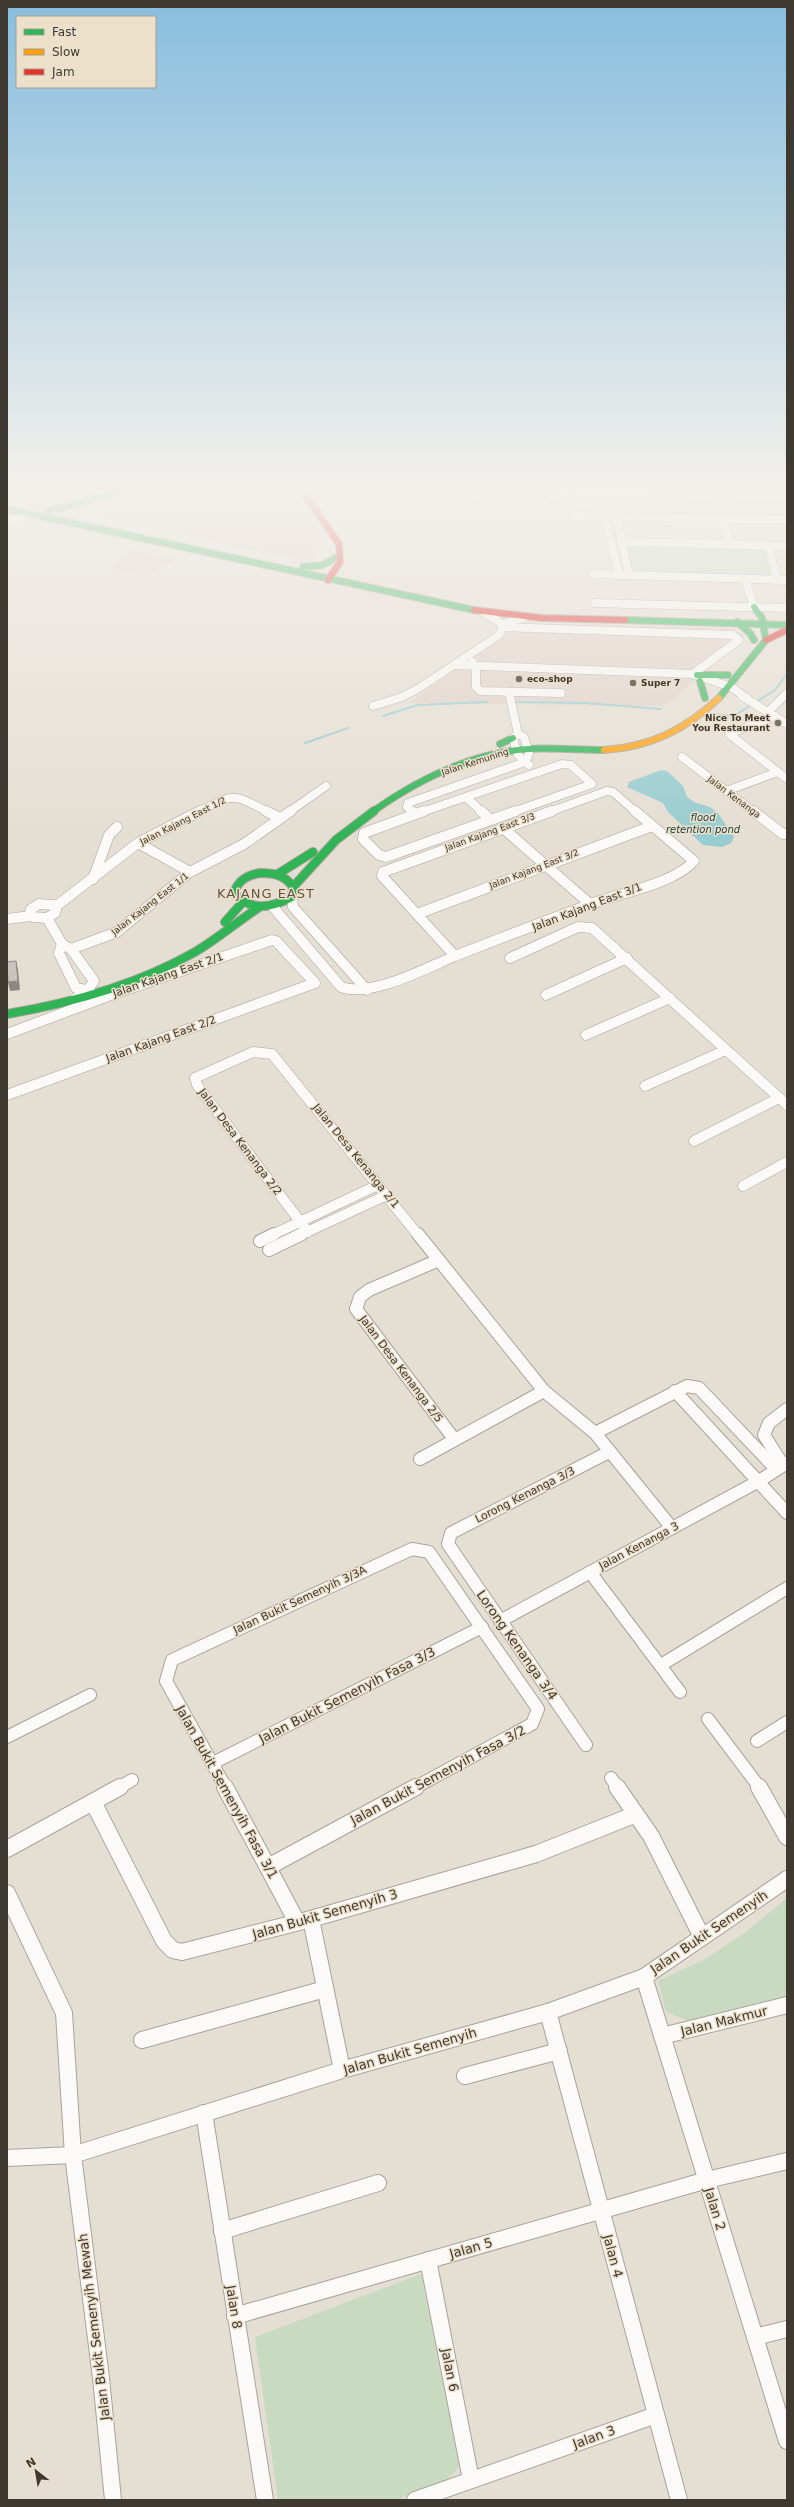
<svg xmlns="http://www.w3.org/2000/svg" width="794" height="2507" font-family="'DejaVu Sans',sans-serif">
<rect width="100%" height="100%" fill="#e5ded3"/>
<!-- commercial -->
<g fill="#e1d1c8">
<polygon points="7,486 61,486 75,493 60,502 7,490"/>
<polygon points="148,486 286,486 324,537 314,563 69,509"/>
<polygon points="130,550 178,559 143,576 111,569"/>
<polygon points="511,624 734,628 745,638 665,706 408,703 501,638"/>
</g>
<!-- industrial -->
<polygon fill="#e3d7dd" points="69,486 120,486 88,495"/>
<!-- green -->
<g fill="#c8dac0">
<polygon points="624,543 765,547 770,574 767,577 630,572"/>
<polygon points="787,1898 787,1999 692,2022 666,2012 658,1981 704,1960 746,1932"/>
<polygon points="421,2274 457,2455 459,2465 455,2472 445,2481 395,2500 278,2500 255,2337"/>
</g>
<!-- water -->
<polygon fill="#97ccd0" points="661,770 667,771 683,786 687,797 694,802 710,807 718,813 734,837 731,843 722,847 703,845 668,812 663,803 627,787 629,782"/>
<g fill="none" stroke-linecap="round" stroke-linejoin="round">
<!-- stream -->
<g stroke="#97ccd0" stroke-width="2">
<polyline points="516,702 585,703 661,709"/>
<polyline points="706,713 734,716 775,690 787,674"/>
<polyline points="383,716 418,705 487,702"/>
<polyline points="305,743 348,728"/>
</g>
<!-- street-far3 casing -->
<g stroke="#a8a39a" stroke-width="9">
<g id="street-far3">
<polyline points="569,489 579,493 787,496"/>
<polyline points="472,497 496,486"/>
<polyline points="545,502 574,487"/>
<polyline points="575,516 787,520"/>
<polyline points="605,516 619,575"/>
<polyline points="616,516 629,575"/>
<polyline points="722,518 730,544"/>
<polyline points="7,521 24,517 28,513"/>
<polyline points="621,542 787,546"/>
<polyline points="768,545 777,579"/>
<polyline points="593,574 787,580"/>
<polyline points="745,579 754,607"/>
<polyline points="595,603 787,608"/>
<polyline points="483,612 498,621 503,627"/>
<polyline points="503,627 733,635 739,640 693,674"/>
<polyline points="472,662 476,667 476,687 480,691 561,693"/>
<polyline points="455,665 693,674 731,687 748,699"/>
<polyline points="742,696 787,724"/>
<polyline points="373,706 402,697 419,688 499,635 506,623 523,618"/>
<polyline points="769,711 787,693"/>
<polyline points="775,716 729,734 787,779"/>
<polyline points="518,734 513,738 518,755 529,765"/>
<polyline points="682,757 754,812"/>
<polyline points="726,791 778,772"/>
<polyline points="466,797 482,812"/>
<path d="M198 812C236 793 231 793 268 812"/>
<polyline points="289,812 326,786"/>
<polyline points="412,812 407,807 408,803 525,762 529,754 524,737 518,734 509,692"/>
<polyline points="422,812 562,764 571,765 592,784 513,812"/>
<polyline points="549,812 607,791 613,792 636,812"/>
</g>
</g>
<!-- street-far2 casing -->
<g stroke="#a8a39a" stroke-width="11">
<g id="street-far2">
<polyline points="266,811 280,818"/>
<polyline points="411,811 414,814"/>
<polyline points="424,811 364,833 363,839 379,855 386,857 516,811"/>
<polyline points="481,811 491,820"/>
<polyline points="753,811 783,834 787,834"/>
<polyline points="503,828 590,904"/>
<polyline points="138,843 190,872"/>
<polyline points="93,879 109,835 117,827"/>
<polyline points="292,897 293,907 367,990"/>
<polygon points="39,904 53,905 56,909 55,913 47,918 33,917 30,914 31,909"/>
<polyline points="55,907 138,843 200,811"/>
<path d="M273 907 341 987C371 998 426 968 455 956"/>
<polyline points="417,914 652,826"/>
<polyline points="47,918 62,944 71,949 94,981 87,991 75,999"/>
<polyline points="7,919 31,916"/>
<polyline points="62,944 59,953 76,988 90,991"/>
<polyline points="71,949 117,932 190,872 244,844 291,811"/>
<polyline points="455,956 382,876 383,872 552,811"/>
<path d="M455 956C501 938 548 920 594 903 623 892 673 884 694 861L635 811"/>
<polyline points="510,958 578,927 592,928 787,1105"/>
<polyline points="546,995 627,958"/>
<polyline points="7,1034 108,996 272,940 276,941 315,983 7,1095"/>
<polyline points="586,1035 670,998"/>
<polyline points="645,1086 726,1050"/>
<polyline points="694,1141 779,1098"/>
<polyline points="743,1186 787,1162"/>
<polyline points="308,1232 197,1085 195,1078 253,1052 272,1054 418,1235"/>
<polyline points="272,1235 378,1185"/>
<polyline points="300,1235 387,1195"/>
</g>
</g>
<!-- street-far1 casing -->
<g stroke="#a8a39a" stroke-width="14">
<g id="street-far1">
<polyline points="418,1234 544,1391 595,1433 672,1528"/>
<polyline points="260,1241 274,1234"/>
<polyline points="269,1250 302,1234"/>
<polyline points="439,1260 369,1290 360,1297 356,1309 454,1439"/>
<polyline points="675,1391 787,1513"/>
<polyline points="595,1433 687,1386 699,1388 776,1469"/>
<polyline points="420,1459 544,1391"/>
<polyline points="783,1465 764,1435 769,1423 787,1409"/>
<polyline points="590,1572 680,1692"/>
<polyline points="500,1621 759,1481 787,1463"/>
<polyline points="661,1665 787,1588"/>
<polyline points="708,1719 760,1788"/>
<polyline points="7,1737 90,1695"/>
<polyline points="757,1741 787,1722"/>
<polyline points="586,1745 448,1544 451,1533 609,1452"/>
<polyline points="213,1763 482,1627"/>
<polyline points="611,1778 618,1788"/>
<polyline points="118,1788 132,1780"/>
<polyline points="226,1788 166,1681 172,1660 412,1549 429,1552 538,1709 532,1724 414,1788"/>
</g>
</g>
<!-- street casing -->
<g stroke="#a8a39a" stroke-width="18">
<g id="street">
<polyline points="225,1787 297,1922"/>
<polyline points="617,1787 651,1836 702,1937"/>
<polyline points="759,1787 787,1837"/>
<polyline points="93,1802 164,1941 173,1950 182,1952 311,1919 536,1854 634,1815"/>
<polyline points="7,1849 120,1787"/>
<polyline points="268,1867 416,1787"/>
<polyline points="7,1893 64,2013 73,2155 101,2378 113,2500"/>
<polyline points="311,1919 342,2070"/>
<polyline points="644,1977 787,2441"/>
<polyline points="548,2012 679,2500"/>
<polyline points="662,2036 787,2005"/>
<polyline points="142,2040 325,1989"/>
<polyline points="465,2076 559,2051"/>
<polyline points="204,2113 265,2500"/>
<polyline points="7,2158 73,2155 342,2070 548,2012 644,1977 787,1879"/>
<polyline points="222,2231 378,2183"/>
<polyline points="428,2260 471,2480"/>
<polyline points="235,2316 707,2180 787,2161"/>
<polyline points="755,2337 787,2329"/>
<polyline points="415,2500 656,2415"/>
</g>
</g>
<!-- fast-far1 casing -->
<g stroke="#a8a39a" stroke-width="8">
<g id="fast-far1">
<polyline points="7,509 474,610"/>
<polyline points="49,511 139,486"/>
<polyline points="303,567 323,565 335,558"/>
<polyline points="625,620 787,625"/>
<polyline points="737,622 750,633 754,640"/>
<polyline points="697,675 728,675"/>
<polyline points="700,681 705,698"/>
<polyline points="719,698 766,640 762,618 754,607"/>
<polyline points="500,744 513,738"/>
<path d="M372 812C413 783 459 759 510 751 541 746 573 750 604 750"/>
</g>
</g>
<!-- fast casing -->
<g stroke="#a8a39a" stroke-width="10">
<g id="fast">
<path d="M260 873C274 873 285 875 293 887L292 897C271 908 251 912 234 893 238 880 247 875 260 873Z"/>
<polyline points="278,874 313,852"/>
<polyline points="293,887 336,840 374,811"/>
<polyline points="225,922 242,903"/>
<path d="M7 1014C72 1003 137 985 195 952 217 939 237 922 258 908"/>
</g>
</g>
<!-- slow casing -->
<g stroke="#a8a39a" stroke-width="8">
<path id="slow" d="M604 750C650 747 685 730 719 698"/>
</g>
<!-- jam casing -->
<g stroke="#a8a39a" stroke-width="8">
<g id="jam">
<polyline points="299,486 339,544 340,562 328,580"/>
<polyline points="474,610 542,618 625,620"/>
<polyline points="766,640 787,630"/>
</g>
</g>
<!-- street-far3 -->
<use href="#street-far3" stroke="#fbfaf8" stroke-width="8"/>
<!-- street-far2 -->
<use href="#street-far2" stroke="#fbfaf8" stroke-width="10"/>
<!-- street-far1 -->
<use href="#street-far1" stroke="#fbfaf8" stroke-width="12"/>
<!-- street -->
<use href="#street" stroke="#fbfaf8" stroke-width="16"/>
<!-- fast-far1 -->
<use href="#fast-far1" stroke="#30b455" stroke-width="6"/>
<!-- fast -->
<use href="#fast" stroke="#30b455" stroke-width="8"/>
<!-- slow -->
<use href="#slow" stroke="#ff9f0a" stroke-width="6"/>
<!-- jam -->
<use href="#jam" stroke="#e5322d" stroke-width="6"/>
</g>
<!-- shaded-wall -->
<polygon fill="#8e8884" points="16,961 18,970 20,990 10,991 8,982"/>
<!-- building -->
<polygon fill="#cbc3bd" stroke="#8e8884" points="16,961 18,981 8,982 7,962"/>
<!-- sky -->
<linearGradient id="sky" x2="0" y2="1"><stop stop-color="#87bede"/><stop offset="0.58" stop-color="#f3f0eb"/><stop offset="1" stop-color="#f3f0eb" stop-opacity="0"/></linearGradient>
<rect width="794" height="837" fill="url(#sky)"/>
<!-- markers -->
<g fill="#78736a" stroke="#ede0cb" stroke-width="1.5">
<circle cx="519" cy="679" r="4"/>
<circle cx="633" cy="683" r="4"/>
<circle cx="778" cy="723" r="4"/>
</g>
<g text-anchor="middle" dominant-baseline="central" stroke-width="3" stroke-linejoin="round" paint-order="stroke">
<!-- far-poi labels -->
<g font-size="9" font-weight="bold" fill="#3e3931" stroke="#ede0cb" text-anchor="start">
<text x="527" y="679">eco-shop</text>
<text x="641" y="683">Super 7</text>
<text x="770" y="718" text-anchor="end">Nice To Meet<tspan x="770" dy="10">You Restaurant</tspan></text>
</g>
<!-- far-street labels -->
<g font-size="9" fill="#3e3931" stroke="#ede0cb">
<text transform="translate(475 762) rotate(-18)">Jalan Kemuning</text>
<text transform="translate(734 797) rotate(37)">Jalan Kenanga</text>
<text transform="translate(183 821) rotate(-27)">Jalan Kajang East 1/2</text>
<text transform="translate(490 832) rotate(-20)">Jalan Kajang East 3/3</text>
<text transform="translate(534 869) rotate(-21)">Jalan Kajang East 3/2</text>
<text transform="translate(150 904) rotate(-38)">Jalan Kajang East 1/1</text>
</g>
<!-- far-water labels -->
<g font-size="10" font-style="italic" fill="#1b4145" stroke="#ede0cb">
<text x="703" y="817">flood<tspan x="703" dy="12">retention pond</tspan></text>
</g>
<!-- street labels -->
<g font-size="11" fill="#3e3931" stroke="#ede0cb">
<text transform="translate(587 907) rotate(-21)">Jalan Kajang East 3/1</text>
<text transform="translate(168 975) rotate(-19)">Jalan Kajang East 2/1</text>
<text transform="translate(161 1039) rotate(-20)">Jalan Kajang East 2/2</text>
<text transform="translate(240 1142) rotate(53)">Jalan Desa Kenanga 2/2</text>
<text transform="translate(356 1156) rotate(51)">Jalan Desa Kenanga 2/1</text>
<text transform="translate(401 1369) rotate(53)">Jalan Desa Kenanga 2/5</text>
<text transform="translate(525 1495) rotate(-27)">Lorong Kenanga 3/3</text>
<text transform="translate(639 1546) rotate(-28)">Jalan Kenanga 3</text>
<text transform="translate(300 1600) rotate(-25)">Jalan Bukit Semenyih 3/3A</text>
</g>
<!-- quarter labels -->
<g font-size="13" letter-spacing="1" fill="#615544" stroke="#ede0cb">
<text x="266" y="893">KAJANG EAST</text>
</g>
<!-- near-street labels -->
<g font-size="13" fill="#3e3931" stroke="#ede0cb">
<text transform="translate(517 1645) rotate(55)">Lorong Kenanga 3/4</text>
<text transform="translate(347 1695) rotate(-27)">Jalan Bukit Semenyih Fasa 3/3</text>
<text transform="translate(438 1775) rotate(-28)">Jalan Bukit Semenyih Fasa 3/2</text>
<text transform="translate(227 1792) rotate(61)">Jalan Bukit Semenyih Fasa 3/1</text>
<text transform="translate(325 1914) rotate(-16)">Jalan Bukit Semenyih 3</text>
<text transform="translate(709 1932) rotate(-34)">Jalan Bukit Semenyih</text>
<text transform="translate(724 2021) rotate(-14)">Jalan Makmur</text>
<text transform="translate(410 2051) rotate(-16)">Jalan Bukit Semenyih</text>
<text transform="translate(715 2209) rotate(73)">Jalan 2</text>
<text transform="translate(471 2248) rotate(-16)">Jalan 5</text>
<text transform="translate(613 2256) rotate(75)">Jalan 4</text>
<text transform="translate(234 2307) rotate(81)">Jalan 8</text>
<text transform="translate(94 2327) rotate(-97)">Jalan Bukit Semenyih Mewah</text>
<text transform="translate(450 2370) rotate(79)">Jalan 6</text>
<text transform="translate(594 2437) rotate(-20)">Jalan 3</text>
</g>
</g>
<!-- border -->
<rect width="794" height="2507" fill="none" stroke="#3e3931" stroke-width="16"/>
<!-- legend -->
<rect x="16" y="16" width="140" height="72" fill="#ede0cb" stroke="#a79d8d"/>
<rect x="24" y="29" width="20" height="6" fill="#30b455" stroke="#a79d8d"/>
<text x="52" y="36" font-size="12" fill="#3e3931">Fast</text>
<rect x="24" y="49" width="20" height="6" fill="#ff9f0a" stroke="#a79d8d"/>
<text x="52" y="56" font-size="12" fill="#3e3931">Slow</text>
<rect x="24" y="69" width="20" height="6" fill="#e5322d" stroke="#a79d8d"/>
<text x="52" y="76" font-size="12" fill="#3e3931">Jam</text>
<!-- north arrow -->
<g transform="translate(36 2471) rotate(329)" stroke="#ede0cb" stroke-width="3" paint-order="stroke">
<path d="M0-3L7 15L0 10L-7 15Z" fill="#3e3931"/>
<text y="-6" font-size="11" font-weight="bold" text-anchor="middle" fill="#3e3931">N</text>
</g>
</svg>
